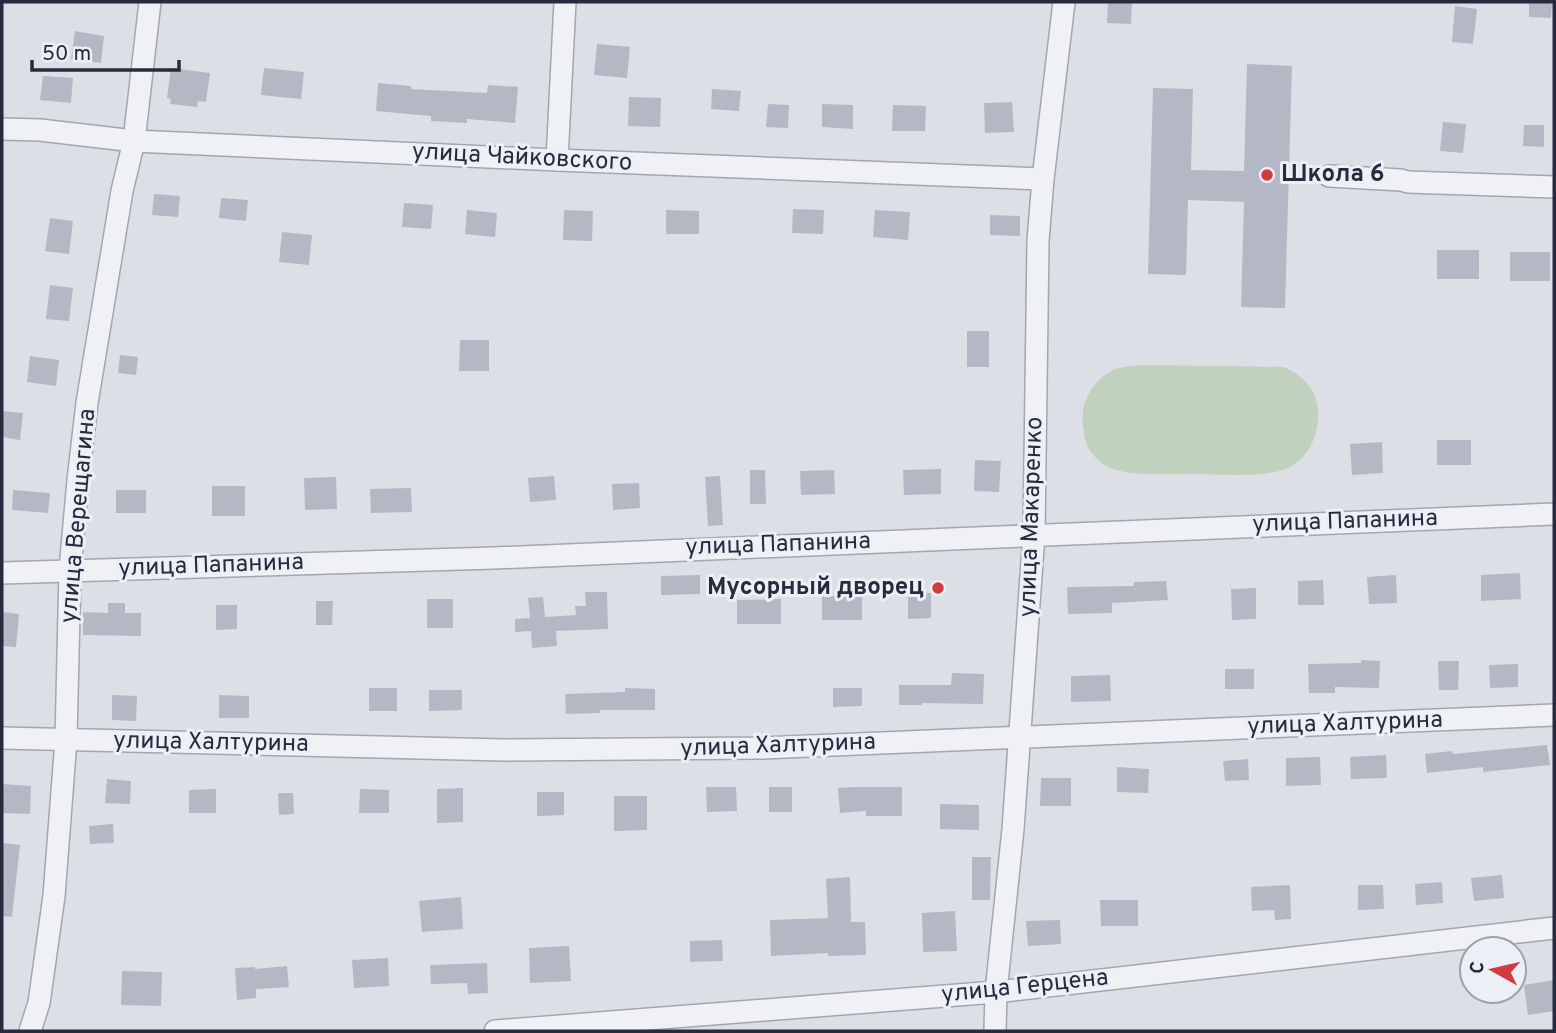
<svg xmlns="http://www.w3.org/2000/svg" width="1556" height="1033" font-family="Overpass,sans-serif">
<rect width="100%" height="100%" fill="#dddfe7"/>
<!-- grass -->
<path fill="#c0d1bd" d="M1140 365 1284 367C1304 377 1316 388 1318 410 1320 431 1310 455 1292 466 1271 479 1216 474 1191 474 1167 474 1140 476 1116 470 1105 468 1093 457 1088 447 1085 443 1085 437 1084 432 1079 410 1087 389 1105 375 1115 367 1127 366 1140 365Z"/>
<!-- building -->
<g fill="#b4b8c4">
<polygon points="1108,2 1132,2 1131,24 1107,23"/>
<polygon points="1529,2 1552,2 1551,18 1529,17"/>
<polygon points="1455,6 1477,9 1473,44 1452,42"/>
<polygon points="75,31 104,36 101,63 71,59"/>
<polygon points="597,44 630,47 627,78 594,75"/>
<polygon points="1247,64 1292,66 1285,308 1241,307 1244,202 1188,200 1186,275 1148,274 1153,88 1193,89 1191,170 1244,171"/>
<polygon points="171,68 210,73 206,102 198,101 197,107 170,104 171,99 167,98"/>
<polygon points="264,68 304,72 301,99 261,95"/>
<polygon points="43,76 73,78 71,103 40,100"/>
<polygon points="378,83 411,86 411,89 487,93 488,85 518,87 515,123 467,119 467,123 431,121 431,116 376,111"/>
<polygon points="712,89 741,91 739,111 711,109"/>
<polygon points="629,97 661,98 660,127 628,126"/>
<polygon points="1012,102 1014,132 985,133 984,103"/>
<polygon points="768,104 789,105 788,128 766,127"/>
<polygon points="822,104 853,105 853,129 822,127"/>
<polygon points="893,105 926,106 925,131 892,131"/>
<polygon points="1443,122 1466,124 1463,153 1440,151"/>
<polygon points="1524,125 1544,125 1544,147 1523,146"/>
<polygon points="154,194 180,196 178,217 152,215"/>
<polygon points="221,198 248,200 246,221 219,218"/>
<polygon points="404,203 433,205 431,229 402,227"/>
<polygon points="793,209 824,210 823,234 792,233"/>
<polygon points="467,210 497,213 495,237 465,234"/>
<polygon points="564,210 593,211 592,241 563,240"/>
<polygon points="666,210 699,211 699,234 666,234"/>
<polygon points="875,210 910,212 908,240 873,237"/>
<polygon points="990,215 1020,216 1020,236 990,235"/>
<polygon points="50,218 73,221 69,254 45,251"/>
<polygon points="282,232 312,235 309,265 279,262"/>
<rect x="1437" y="250" width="42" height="29"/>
<rect x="1510" y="252" width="40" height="29"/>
<polygon points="50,285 73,288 69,321 46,319"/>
<rect x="967" y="331" width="22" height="36"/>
<polygon points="460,340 489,340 489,371 459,371"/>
<polygon points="120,355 138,357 136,375 118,373"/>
<polygon points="30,356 59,360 56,386 27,382"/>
<polygon points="2,411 23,413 20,440 2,437"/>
<rect x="1437" y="440" width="34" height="25"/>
<polygon points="1382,442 1383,473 1352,475 1350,444"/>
<polygon points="975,460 1001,461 999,492 974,491"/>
<polygon points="941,469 941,494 904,495 903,470"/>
<polygon points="750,470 765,470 766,504 750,504"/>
<polygon points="834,470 835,494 801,495 800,471"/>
<polygon points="554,476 556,500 530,502 528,478"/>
<polygon points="720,476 723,525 708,526 705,477"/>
<polygon points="336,477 337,509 305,510 304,478"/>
<polygon points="639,483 640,508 613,510 612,484"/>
<rect x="212" y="486" width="33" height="30"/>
<polygon points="411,488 412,512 371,513 370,489"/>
<polygon points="13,490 50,493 48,513 12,510"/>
<rect x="116" y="490" width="30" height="23"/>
<polygon points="1520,573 1521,599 1481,601 1481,575"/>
<polygon points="700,575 700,594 661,595 661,576"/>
<polygon points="1396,575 1397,603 1369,604 1367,577"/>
<polygon points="1323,580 1324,605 1298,605 1298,581"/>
<polygon points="1166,581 1168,600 1112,603 1112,613 1068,614 1067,587 1134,586 1134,582"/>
<polygon points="1256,588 1256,619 1232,620 1231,589"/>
<polygon points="585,592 607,592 608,629 556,631 557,646 532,648 531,631 515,632 515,619 530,618 528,598 543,597 545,617 576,615 575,606 586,606"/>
<polygon points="931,593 931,618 908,619 908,594"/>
<rect x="822" y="596" width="40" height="24"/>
<rect x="427" y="599" width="26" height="29"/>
<polygon points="781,599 781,624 737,624 737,600"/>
<polygon points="316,601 333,601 332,625 316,625"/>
<polygon points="108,603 125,603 125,613 141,613 141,636 83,635 83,612 108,613"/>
<polygon points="216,605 237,605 237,629 216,630"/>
<polygon points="2,612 19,614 16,647 2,646"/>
<polygon points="1361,660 1380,661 1379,688 1335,687 1335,693 1309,693 1308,664 1361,663"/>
<polygon points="1438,661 1459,661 1458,690 1439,690"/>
<polygon points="1518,664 1518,687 1490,688 1489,665"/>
<rect x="1225" y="669" width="29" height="20"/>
<polygon points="952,673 984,674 983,704 922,703 922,705 899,705 899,685 951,685"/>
<polygon points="1110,675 1111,701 1071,702 1071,676"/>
<rect x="369" y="688" width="28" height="23"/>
<polygon points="625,688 655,689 655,710 600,710 600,713 566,714 565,694 625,692"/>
<polygon points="833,688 862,688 862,706 833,707"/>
<polygon points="429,690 462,690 462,710 429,711"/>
<polygon points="112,695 137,696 136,721 112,720"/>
<polygon points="219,695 249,696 249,718 219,718"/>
<polygon points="1547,745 1550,765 1483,772 1483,767 1427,773 1425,754 1452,751 1453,754"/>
<polygon points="1386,755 1387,778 1351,779 1350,757"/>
<polygon points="1320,757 1321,785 1286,786 1286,758"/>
<polygon points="1248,759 1249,780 1225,781 1223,761"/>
<polygon points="1117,767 1149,769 1148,793 1117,792"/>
<polygon points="1041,778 1071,778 1071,806 1040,806"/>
<polygon points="107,779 131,781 130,804 105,803"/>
<polygon points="2,784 31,786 30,814 2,813"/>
<polygon points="706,787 736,787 737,811 707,812"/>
<rect x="769" y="787" width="23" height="25"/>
<polygon points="855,787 902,787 902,816 866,816 866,811 840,813 838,788"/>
<polygon points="463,788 463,822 437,823 437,789"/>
<polygon points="216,789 216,813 189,813 189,790"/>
<polygon points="360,789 389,790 389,813 359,813"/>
<polygon points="537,792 564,792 564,815 537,816"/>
<polygon points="278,793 293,793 294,814 279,815"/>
<polygon points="614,796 647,796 647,830 614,831"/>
<polygon points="940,804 979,805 979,830 940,829"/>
<polygon points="113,824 114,843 90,844 89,826"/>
<polygon points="2,843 20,845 12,917 2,916"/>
<polygon points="972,857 991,857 990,900 972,900"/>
<polygon points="1502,875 1504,898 1474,901 1471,878"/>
<polygon points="850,877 851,922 865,922 866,955 828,956 828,953 771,956 770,920 828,918 826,879"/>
<polygon points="1442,882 1443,903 1416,905 1415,884"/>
<polygon points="1290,885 1291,919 1275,920 1274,910 1252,911 1251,887"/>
<polygon points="1358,885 1383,885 1384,909 1358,910"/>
<polygon points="461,897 463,929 422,932 419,901"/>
<polygon points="1100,900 1138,900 1138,926 1101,926"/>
<polygon points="955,911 957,951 923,952 922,913"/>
<polygon points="1060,920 1061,944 1028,946 1026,921"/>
<polygon points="722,940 723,961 690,962 690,941"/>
<polygon points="569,946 571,981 530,983 529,948"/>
<polygon points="388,958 389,986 354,988 352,960"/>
<polygon points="487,963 488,993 468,994 467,983 431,984 430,965"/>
<polygon points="287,966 289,987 256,989 256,998 237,1000 235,968 255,967 255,969"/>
<polygon points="122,971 162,972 161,1006 121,1005"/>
<polygon points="1554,980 1554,1011 1528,1015 1524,985"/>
</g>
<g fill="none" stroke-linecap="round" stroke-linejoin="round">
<!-- street casing -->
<g stroke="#a2a6b1" stroke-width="24">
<g id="street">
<polyline points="2,129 40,130 134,141 557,160 1043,179"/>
<polyline points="557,160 565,2"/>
<polyline points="1329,176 1401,180 1408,182 1554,187"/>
<polyline points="2,573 494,558 1554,514"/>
<polyline points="2,738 503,750 762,748 1554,715"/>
<polyline points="30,1031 39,1003 54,896 66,740 70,570 78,480 87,403 122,191 134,141 150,2"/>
<polyline points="495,1031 996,992 1554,928"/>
<polyline points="995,1031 996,992 1013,829 1034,534 1038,241 1043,179 1064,2"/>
</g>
</g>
<!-- street -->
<use href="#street" stroke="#eff1f5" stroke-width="21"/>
</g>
<!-- markers -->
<g fill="#d23c40" stroke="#eceff5" stroke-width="2.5">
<circle cx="1267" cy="175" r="7"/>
<circle cx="938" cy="588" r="7"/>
</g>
<g text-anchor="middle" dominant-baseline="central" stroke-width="6" stroke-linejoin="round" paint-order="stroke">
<!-- street labels -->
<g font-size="24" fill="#262c3e" stroke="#eceff5">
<text transform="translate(522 158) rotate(3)">улица Чайковского</text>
<text transform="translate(79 516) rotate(-85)">улица Верещагина</text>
<text transform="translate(1032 517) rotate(-88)">улица Макаренко</text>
<text transform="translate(1345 522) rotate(-2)">улица Папанина</text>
<text transform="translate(778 545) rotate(-2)">улица Папанина</text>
<text transform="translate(211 566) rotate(-2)">улица Папанина</text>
<text transform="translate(1345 724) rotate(-2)">улица Халтурина</text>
<text transform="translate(211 743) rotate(1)">улица Халтурина</text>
<text transform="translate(778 746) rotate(-2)">улица Халтурина</text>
<text transform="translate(1025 987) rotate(-6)">улица Герцена</text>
</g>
<!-- poi labels -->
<g font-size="24" font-weight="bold" fill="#262c3e" stroke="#eceff5" text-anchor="start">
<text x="1281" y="175">Школа 6</text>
<text x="924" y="588" text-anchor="end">Мусорный дворец</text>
</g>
</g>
<!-- border -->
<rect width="1556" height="1033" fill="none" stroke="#262c3e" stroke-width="7"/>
<!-- north arrow -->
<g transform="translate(1493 970) rotate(278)"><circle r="33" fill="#eceff5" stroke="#9da1ac" stroke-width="2"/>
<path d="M0-5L12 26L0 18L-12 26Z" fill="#d23c40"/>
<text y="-10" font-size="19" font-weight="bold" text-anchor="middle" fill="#262c3e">С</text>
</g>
<!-- scale -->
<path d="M32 60v10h147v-10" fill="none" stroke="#262c3e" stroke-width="3.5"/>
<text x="42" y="60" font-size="21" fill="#262c3e" stroke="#eceff5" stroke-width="5" paint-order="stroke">50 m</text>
</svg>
